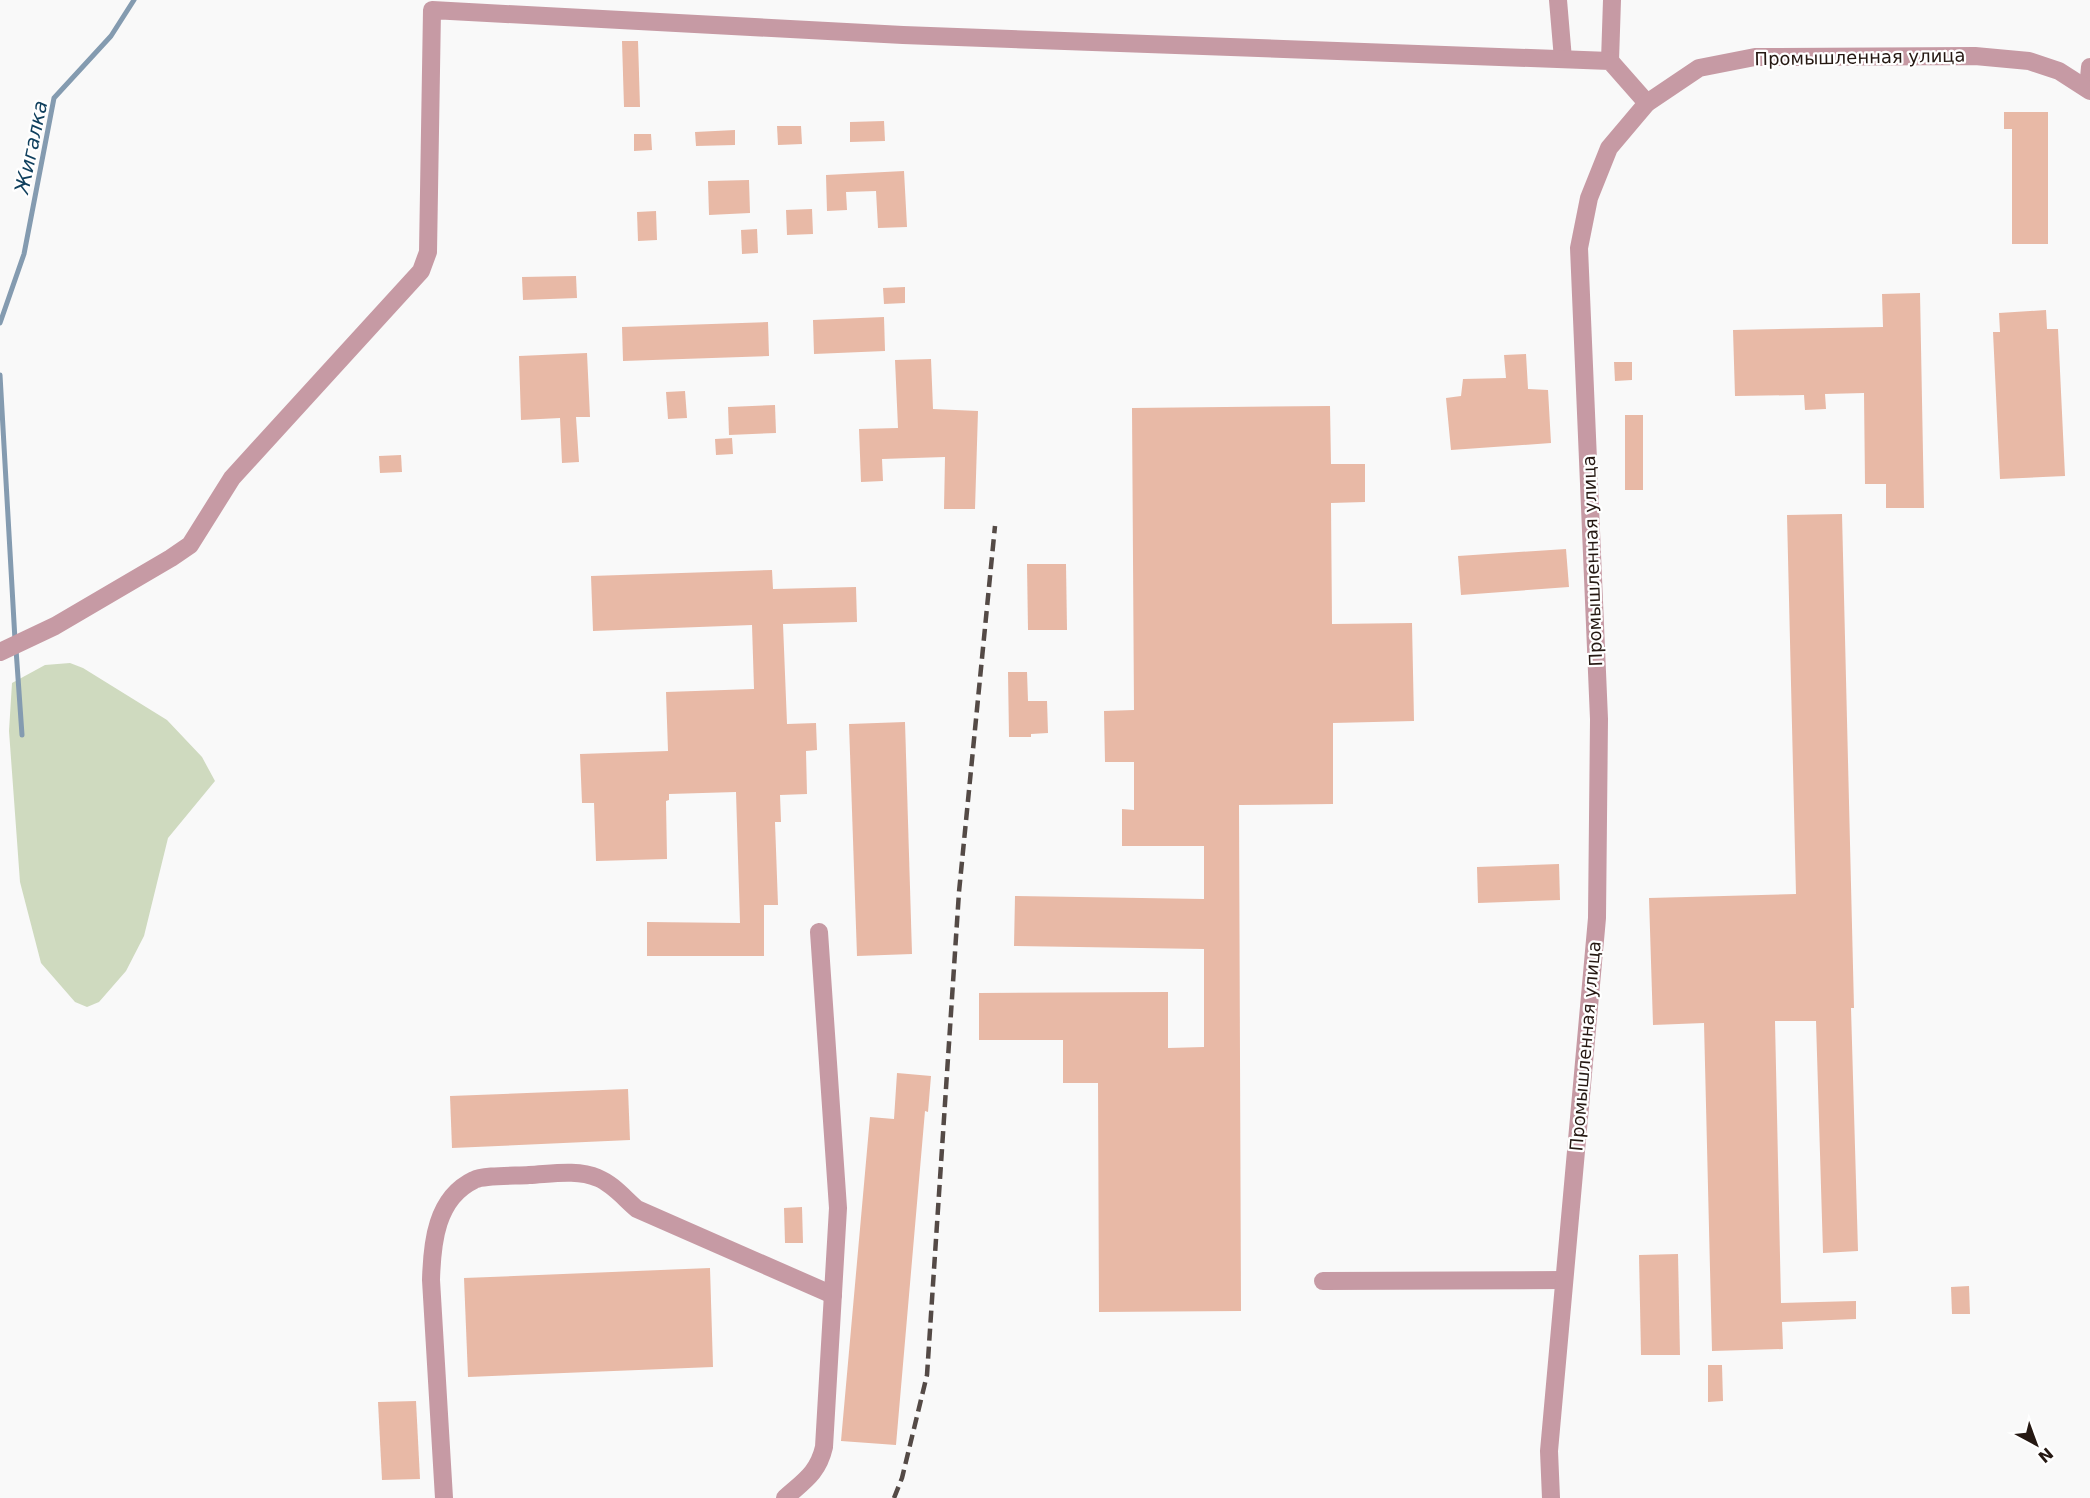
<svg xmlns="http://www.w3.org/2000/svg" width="2090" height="1498" font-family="'DejaVu Sans',sans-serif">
<rect width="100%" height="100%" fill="#f9f9f9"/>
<!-- green -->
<polygon fill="#cfdabf" points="70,663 83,668 167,720 202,757 215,781 168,838 144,936 126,971 99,1002 87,1007 75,1002 41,963 20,882 9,731 12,683 45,665"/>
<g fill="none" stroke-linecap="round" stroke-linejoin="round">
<!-- stream -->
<g stroke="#849bb0" stroke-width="5">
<polyline points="0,323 24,254 54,98 111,36 134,0"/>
<polyline points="0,375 15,640"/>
<polyline points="16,649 22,735"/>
</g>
</g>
<!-- building -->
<g fill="#e8b9a6">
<polygon points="622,41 638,41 640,107 624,107"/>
<polygon points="2004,112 2048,112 2048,244 2012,244 2012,129 2004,129"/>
<polygon points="884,121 885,141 850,142 850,122"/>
<polygon points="777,126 801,126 802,144 778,145"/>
<polygon points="735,130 735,145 696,146 695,132"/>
<polygon points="634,134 651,134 652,150 634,151"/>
<polygon points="904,171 907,227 878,228 876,191 846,192 847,210 827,211 826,175"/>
<polygon points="749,180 750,213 709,215 708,181"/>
<polygon points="812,209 813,234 787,235 786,210"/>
<polygon points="656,211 657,240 638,241 637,212"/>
<polygon points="757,229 758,253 742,254 741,230"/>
<polygon points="576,276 577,298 523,300 522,277"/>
<polygon points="905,287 905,303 884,304 883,288"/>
<polygon points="1920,293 1924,508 1886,508 1886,484 1865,484 1864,393 1825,394 1826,409 1805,410 1804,395 1735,396 1733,330 1883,327 1882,294"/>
<polygon points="2046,310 2047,329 2058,329 2065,476 2000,479 1993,332 2000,332 1999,313"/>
<polygon points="884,317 885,351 814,354 813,320"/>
<polygon points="768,322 769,356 623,361 622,327"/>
<polygon points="587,353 590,417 576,417 579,462 562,463 560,418 521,420 519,356"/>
<polygon points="1526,354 1528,389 1548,390 1551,443 1451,450 1446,398 1461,396 1463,379 1506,378 1504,355"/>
<polygon points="931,359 933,409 978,411 975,509 944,509 945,457 882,459 883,481 861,482 859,429 898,428 895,360"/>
<polygon points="1614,362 1632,362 1632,380 1615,381"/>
<polygon points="685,391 687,418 668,419 666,392"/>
<polygon points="775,405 776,433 729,435 728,407"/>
<polygon points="1330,406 1331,464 1365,464 1365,502 1331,503 1332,624 1412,623 1414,721 1333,723 1333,804 1239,805 1241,1311 1099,1312 1098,1083 1063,1083 1063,1040 979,1040 979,993 1168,992 1168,1048 1204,1047 1204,949 1014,946 1015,896 1204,899 1204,846 1122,846 1122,809 1134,810 1134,762 1105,762 1104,711 1134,710 1132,408"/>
<rect x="1625" y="415" width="18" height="75"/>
<polygon points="732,438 733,454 716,455 715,439"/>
<polygon points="401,455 402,472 380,473 379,456"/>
<polygon points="1842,514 1854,1008 1851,1008 1858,1251 1823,1253 1816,1021 1775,1021 1781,1303 1856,1301 1856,1319 1782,1322 1783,1349 1712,1351 1704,1023 1653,1025 1649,898 1796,894 1787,515"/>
<polygon points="1566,549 1569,587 1461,595 1458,556"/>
<polygon points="1027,564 1066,564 1067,630 1028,630"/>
<polygon points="772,570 773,589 856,587 857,622 783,624 787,724 816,723 817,750 806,751 807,794 780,795 781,822 775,822 778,905 764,905 764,956 647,956 647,922 740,923 736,792 669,794 669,800 666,801 667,859 596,861 594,803 582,803 580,754 668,751 666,692 754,689 752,625 593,631 591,576"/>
<polygon points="1008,672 1027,672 1028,701 1047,701 1048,733 1031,734 1031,737 1009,737"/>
<polygon points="905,722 912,954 857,956 849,724"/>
<polygon points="1559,864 1560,900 1478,903 1477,867"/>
<polygon points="897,1073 931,1076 928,1112 925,1111 896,1445 841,1441 870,1117 894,1119"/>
<polygon points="628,1089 630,1140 452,1148 450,1096"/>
<polygon points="802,1207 803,1243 785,1243 784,1208"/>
<polygon points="1678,1254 1680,1355 1641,1355 1639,1255"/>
<polygon points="710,1268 713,1367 468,1377 464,1278"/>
<polygon points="1969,1286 1970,1314 1952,1314 1951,1287"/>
<polygon points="1708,1365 1722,1365 1723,1401 1708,1402"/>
<polygon points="416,1401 420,1479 382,1480 378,1402"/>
</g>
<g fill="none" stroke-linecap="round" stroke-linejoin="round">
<!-- minor -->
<g stroke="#c69aa4" stroke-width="18">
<polyline points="1558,0 1563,59"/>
<polyline points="1610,61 1612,0"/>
<polyline points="2088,89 2090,67"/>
<polyline points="0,652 55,626 171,558 190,545 232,478 421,271 428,252 432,10 903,35 1610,61 1647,103"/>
<polyline points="1323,1281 1564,1280"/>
<path d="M444 1498 431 1280C432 1243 436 1198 474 1180 483 1175 517 1176 529 1175 551 1174 577 1169 598 1178 613 1184 625 1199 637 1209L833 1295"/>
<path d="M785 1498C804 1481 818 1473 824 1447L838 1208 819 932"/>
<polyline points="1551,1498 1549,1451 1597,918 1599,719 1579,248 1589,198 1609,148 1647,103 1699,68 1755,57 1975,56 2029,61 2059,71 2090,91"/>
</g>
<!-- rail -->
<polyline stroke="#544a46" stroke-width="4.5" stroke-dasharray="12 6" stroke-linecap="butt" points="894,1498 902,1478 927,1375 959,892 995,526"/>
</g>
<g text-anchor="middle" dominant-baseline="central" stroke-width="4.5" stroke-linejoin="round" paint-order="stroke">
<!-- street labels -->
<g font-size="18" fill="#251812" stroke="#fff">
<text transform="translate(1860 57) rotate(-1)">Промышленная улица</text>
<text transform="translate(1592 561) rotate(-92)">Промышленная улица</text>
<text transform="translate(1585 1046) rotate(-85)">Промышленная улица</text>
</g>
<!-- water labels -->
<g font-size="20" font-style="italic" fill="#0f3f5d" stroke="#fff">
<text transform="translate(31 147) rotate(-78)">Жигалка</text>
</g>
</g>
<!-- north arrow -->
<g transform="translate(2036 1444) rotate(139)" stroke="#ffffff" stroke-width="4.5" paint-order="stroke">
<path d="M0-4.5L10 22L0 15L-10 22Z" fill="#251812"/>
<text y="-9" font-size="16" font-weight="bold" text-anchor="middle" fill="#251812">N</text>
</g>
</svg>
